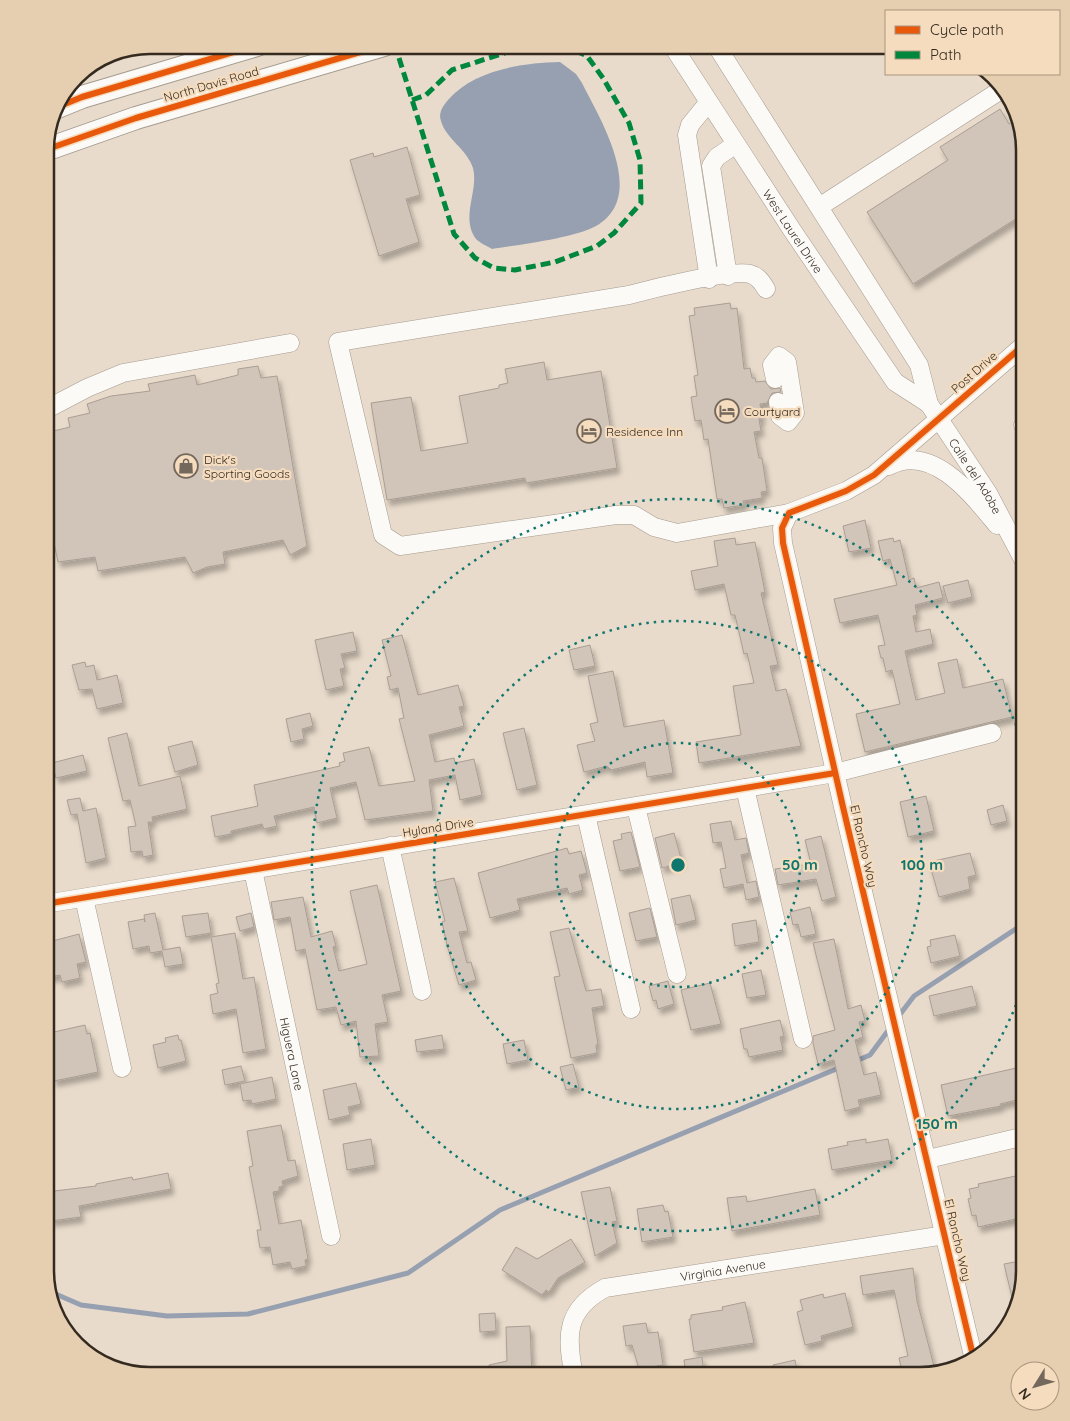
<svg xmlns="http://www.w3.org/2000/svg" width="1070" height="1421" font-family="Quicksand,sans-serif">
<defs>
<filter id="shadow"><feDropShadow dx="3" dy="5.5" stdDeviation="2.5" flood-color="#0004"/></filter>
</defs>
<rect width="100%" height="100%" fill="#e8dbcb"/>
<!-- water -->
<path fill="#96a0b0" d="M560 62 576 74 582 83C601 121 648 196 596 226 575 238 517 245 492 249 487 246 480 243 476 239 460 217 479 191 473 168 467 149 446 139 441 121 438 113 443 106 448 100 474 70 521 63 560 62Z"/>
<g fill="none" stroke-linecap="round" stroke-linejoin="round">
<!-- stream -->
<g stroke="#96a0b0" stroke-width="5">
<polyline points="898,1017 914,996 1025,923"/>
<polyline points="856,1061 870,1055 890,1028"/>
<polyline points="51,1292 81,1305 167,1316 248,1314 408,1273 500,1210 841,1067"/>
</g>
</g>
<!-- building -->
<g fill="#d1c4b9" stroke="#aa9e94" filter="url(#shadow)">
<polygon points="1000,109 1009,124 1016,120 1025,150 1025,213 913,284 867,212 948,160 940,147"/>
<polygon points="407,147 420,195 406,199 419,242 379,256 350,160 373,153 374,157"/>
<polygon points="730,303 731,309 737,308 744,369 750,368 752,378 755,378 756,382 765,381 771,389 780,388 781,392 772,393 767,403 760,404 762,419 759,419 761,431 754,432 759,458 762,458 767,491 761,492 762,498 743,501 744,505 724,508 722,499 717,499 708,439 704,440 701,420 695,421 691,397 697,396 694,376 698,375 689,316 695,315 694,308"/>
<polygon points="544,362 547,380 601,371 617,468 526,483 525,478 387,500 371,403 411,397 421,451 468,443 459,396 499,388 499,385 508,383 505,369"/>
<polygon points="258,366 261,378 277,376 307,546 290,555 283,540 223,552 225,564 207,567 193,573 185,557 98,571 95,557 58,562 54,543 45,545 45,433 70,427 68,418 90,413 87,404 111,396 150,391 148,384 195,375 197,385 238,375 238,369"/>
<polygon points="865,520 871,548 849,552 843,526"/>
<polygon points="735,538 736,545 755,542 765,592 761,593 778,665 770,666 776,691 786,689 801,746 699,763 696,742 741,735 733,686 754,683 747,653 744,654 735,615 731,615 724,584 695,590 691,571 718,566 714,541"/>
<polygon points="893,538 894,542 900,540 909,580 914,578 916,588 939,582 943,598 915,605 917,615 913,616 916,632 930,629 933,644 905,651 916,700 945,693 938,663 957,659 963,688 1003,679 1012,717 865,752 856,714 900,704 892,670 886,672 883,658 881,658 878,646 885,645 878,615 840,623 834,599 897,585 890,559 883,561 878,541"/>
<polygon points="968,580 972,597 948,603 943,586"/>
<polygon points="353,632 357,651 341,654 345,668 340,669 344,686 326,690 315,640"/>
<polygon points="402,635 418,695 458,685 464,706 459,707 464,726 429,735 435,762 454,758 455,763 474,759 482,795 460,800 455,775 429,780 433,811 365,820 356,782 330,788 337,818 317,823 314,807 274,816 277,826 264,829 262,824 231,831 231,834 215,837 211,816 258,806 254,785 340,766 339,763 345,761 343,753 369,747 379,786 415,781 399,719 404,718 398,688 390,690 387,677 391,676 382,640"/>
<polygon points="590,645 595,666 574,670 569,650"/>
<polygon points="85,662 86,667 94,665 97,680 117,675 123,703 97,709 92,689 79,690 72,665"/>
<polygon points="613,671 624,727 664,720 673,773 647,777 645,762 611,770 607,766 584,772 577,745 595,741 590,724 598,722 588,676"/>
<polygon points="310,713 313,726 302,729 304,739 291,742 286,719"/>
<polygon points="524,728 537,785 517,790 503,733"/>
<polygon points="127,733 139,786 180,776 187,809 152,817 153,822 148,822 153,855 143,857 142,851 131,852 128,827 136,826 130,800 123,801 108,738"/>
<polygon points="192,741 198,765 175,772 168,747"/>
<polygon points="83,755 87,771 56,778 52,763"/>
<polygon points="926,796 934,831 908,837 900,802"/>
<polygon points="80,798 83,811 96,808 106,858 86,863 77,814 71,815 67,800"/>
<polygon points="1003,805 1007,821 991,825 987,810"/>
<polygon points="731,821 735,840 746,838 749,853 741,855 747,883 756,881 759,897 746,900 743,884 724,888 720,869 726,868 721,842 713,843 710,824"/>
<polygon points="631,832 640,867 620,871 613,841 622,839 621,834"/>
<polygon points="674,833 682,862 662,868 655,838"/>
<polygon points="821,836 836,897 822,901 816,879 778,885 775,869 811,864 805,840"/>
<polygon points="567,848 569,854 581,851 587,873 579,875 583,890 569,894 567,888 517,899 520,910 490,918 478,873"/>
<polygon points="970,853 976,875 968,877 970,889 939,897 929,862"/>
<polygon points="454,878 468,931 459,932 467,963 471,962 476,980 459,985 447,945 442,922 445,921 435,882"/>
<polygon points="377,885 401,991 382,995 388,1022 375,1024 379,1056 360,1057 356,1021 341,1025 336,1007 317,1010 305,949 296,951 290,917 274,920 271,902 303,897 311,937 332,931 336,946 333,947 339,971 367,964 350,891"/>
<polygon points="690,895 696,920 676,925 671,899"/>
<polygon points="810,907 816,934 801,937 798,924 793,925 790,912"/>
<polygon points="650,908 657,937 636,941 629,913"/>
<polygon points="155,913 163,950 180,947 183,964 165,967 162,951 150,953 149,946 133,949 128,922 144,919 145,922 144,915"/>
<polygon points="208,913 211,933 186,937 182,916"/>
<polygon points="251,913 254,927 240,931 236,917"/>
<polygon points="756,920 759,942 735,946 732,924"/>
<polygon points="569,928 586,991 601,989 604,1006 592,1008 598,1044 596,1045 597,1053 571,1058 554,977 560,976 550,932"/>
<polygon points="235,933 243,979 254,977 266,1049 243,1053 236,1009 213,1014 210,995 218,993 216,984 219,983 211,937"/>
<polygon points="79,934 86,962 77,964 80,978 62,982 60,975 45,978 45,943"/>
<polygon points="955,935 960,956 931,963 927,947 931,946 930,940"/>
<polygon points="834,939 848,1009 861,1005 865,1021 859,1022 863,1037 855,1040 864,1075 876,1072 881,1095 858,1100 860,1107 845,1111 834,1060 818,1064 813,1043 813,1036 835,1030 813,943"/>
<polygon points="761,970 766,995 747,998 742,974"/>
<polygon points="668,981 674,1004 658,1009 656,1000 653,1001 649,986"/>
<polygon points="710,983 721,1024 691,1030 681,990"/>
<polygon points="972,986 977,1006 934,1016 929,996"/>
<polygon points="780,1020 784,1036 780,1037 783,1050 749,1057 747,1049 744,1049 740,1029"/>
<polygon points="85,1025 87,1034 90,1033 98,1072 54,1081 45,1034"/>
<polygon points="178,1035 179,1040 181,1040 186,1061 158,1068 153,1045 166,1042 165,1038"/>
<polygon points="442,1035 444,1049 417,1052 415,1040"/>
<polygon points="524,1040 528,1060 507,1064 503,1044"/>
<polygon points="573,1064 579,1087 566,1090 560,1067"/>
<polygon points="241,1066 245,1081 225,1085 222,1070"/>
<polygon points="1025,1066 1025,1098 1000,1104 1001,1106 948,1116 941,1085"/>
<polygon points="272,1077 276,1099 252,1104 251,1100 243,1101 240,1084"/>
<polygon points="356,1083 361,1104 348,1107 350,1115 329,1120 323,1090"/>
<polygon points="281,1125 288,1161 295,1160 298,1176 282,1181 283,1186 279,1187 279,1191 273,1192 279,1224 301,1220 308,1259 305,1260 306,1266 292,1269 290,1262 273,1265 270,1247 260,1248 257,1230 261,1230 249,1167 253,1166 247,1131"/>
<polygon points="371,1139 375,1165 347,1170 343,1144"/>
<polygon points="866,1139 866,1143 888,1139 892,1160 832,1170 828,1149 848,1145 847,1142"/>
<polygon points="168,1173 171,1189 79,1206 81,1217 51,1221 46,1192 96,1186 96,1184 132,1177 133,1180"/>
<polygon points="1025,1174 1025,1217 978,1227 976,1215 972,1216 968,1199 971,1198 969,1189 979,1187 978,1184"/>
<polygon points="610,1187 617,1221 612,1222 617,1243 595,1256 581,1192"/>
<polygon points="815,1189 820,1215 732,1231 727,1198 746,1196 747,1202"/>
<polygon points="663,1205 665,1212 668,1211 673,1237 642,1242 637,1209"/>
<polygon points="571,1239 585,1262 558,1278 549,1292 546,1290 542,1295 502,1270 516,1247 537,1259"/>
<polygon points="1025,1260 1025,1271 1015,1310 1004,1264"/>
<polygon points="913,1268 917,1301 935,1370 919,1374 919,1376 903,1376 899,1358 908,1356 894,1290 863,1295 860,1276"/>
<polygon points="845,1293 853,1327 821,1336 822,1341 805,1345 797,1312 803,1310 800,1300 823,1294 824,1298"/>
<polygon points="745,1302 754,1343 694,1352 689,1319 691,1319 691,1315 723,1310 722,1307"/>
<polygon points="495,1313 496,1331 480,1332 479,1314"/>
<polygon points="646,1323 648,1333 658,1332 663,1365 639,1369 632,1345 626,1346 623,1326"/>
<polygon points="530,1326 532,1376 491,1376 489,1365 507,1361 506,1327"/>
<polygon points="702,1357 704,1375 686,1376 684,1360"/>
<polygon points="795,1360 798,1376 775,1376 773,1365"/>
</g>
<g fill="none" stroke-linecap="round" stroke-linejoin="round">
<!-- minor casing -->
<g stroke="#a59b8f" stroke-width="19">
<g id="minor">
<path id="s1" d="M672 45 792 230 895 382 929 404"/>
<path id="s2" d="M716 45 919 365 929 404 988 493 1025 563"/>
<polyline points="708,103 690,125 687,135 709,279"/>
<polyline points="819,207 1004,88"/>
<polyline points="728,276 711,166 717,157 736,144"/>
<path d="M766 289C762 282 758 276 750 274 731 269 651 289 629 295L338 342 383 535 400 546 616 515H634L654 527 677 533 789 513"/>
<polyline points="775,379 772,365 779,356 787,362 795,413 788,422 780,416 778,402"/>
<polyline points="45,410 87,388 123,373 290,343"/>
<polyline points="1023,425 1025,424"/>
<path d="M889 466C932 442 973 496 997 525"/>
<polyline points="745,788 803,1039"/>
<polyline points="636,807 677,974"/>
<polyline points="586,815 631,1009"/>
<polyline points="390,846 422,991"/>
<path id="s3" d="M253 870 331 1236"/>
<polyline points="84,898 122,1068"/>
<polyline points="45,904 835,773 992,733"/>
<polyline points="928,1159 1025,1136"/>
<polyline points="974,1360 843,807 783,543 782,528 789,513 846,491 874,475 1025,344"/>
<path id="s4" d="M574 1376C566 1336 565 1310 605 1288L945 1235"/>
</g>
</g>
<!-- major casing -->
<g stroke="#a59b8f" stroke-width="24">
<g id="major">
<polyline points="55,108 82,97 257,45"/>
<polyline points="45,150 136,118 384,45"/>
</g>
</g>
<!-- minor -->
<use href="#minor" stroke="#fcfaf7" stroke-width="18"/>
<!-- major -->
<use href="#major" stroke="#fcfaf7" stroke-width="22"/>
<!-- quiet -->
<g stroke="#00873e" stroke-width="5" stroke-dasharray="10 5" stroke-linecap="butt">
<polyline points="399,58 454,234 475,258 494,268 515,270 555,262 597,246 614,233 641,203 640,160 629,123 603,78 587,56 563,45"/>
<polyline points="412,100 426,95 452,70 529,45"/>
</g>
<!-- cycleway casing -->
<g stroke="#f5dcbe" stroke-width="9">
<g id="cycleway">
<polyline points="55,108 82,97 257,45"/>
<polyline points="45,150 136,118 384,45"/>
<polyline points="45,904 835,773"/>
<polyline points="974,1360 843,807 783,543 782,528 789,513 846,491 874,475 1025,344"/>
</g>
</g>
<!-- cycleway -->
<use href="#cycleway" stroke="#e8590c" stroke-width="6"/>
</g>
<!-- distance rings -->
<g fill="none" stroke="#0f766e" stroke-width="2.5" stroke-dasharray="2.5 5">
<circle cx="678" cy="865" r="122"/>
<circle cx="678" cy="865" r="244"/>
<path d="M1024 984A366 366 0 1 1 1024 746"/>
</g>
<!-- icons -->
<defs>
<g id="hotel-ring" transform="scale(1.25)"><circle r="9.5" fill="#f5dcbe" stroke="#73685b" stroke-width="1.5"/><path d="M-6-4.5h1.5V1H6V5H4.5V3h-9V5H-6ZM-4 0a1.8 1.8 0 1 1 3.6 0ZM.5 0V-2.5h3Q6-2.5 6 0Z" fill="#73685b"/></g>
<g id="shop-ring" transform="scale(1.25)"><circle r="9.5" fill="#f5dcbe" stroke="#73685b" stroke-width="1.5"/><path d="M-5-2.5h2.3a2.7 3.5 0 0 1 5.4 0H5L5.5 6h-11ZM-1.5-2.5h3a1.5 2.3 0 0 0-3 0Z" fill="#73685b"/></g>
</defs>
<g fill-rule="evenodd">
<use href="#hotel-ring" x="727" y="411"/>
<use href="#hotel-ring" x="589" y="431"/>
<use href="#shop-ring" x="186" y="466"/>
</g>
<g text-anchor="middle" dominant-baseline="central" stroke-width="4.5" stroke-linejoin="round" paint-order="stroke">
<!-- street labels -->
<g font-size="12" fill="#342a1f" stroke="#f5dcbe">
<text transform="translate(211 84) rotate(-16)">North Davis Road</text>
<text stroke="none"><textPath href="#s1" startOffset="222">West Laurel Drive</textPath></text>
<text transform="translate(974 372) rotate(-41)">Post Drive</text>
<text stroke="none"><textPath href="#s2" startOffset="505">Calle del Adobe</textPath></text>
<text transform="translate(438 827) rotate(-9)">Hyland Drive</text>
<text transform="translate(864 846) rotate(77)">El Rancho Way</text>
<text stroke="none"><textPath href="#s3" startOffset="188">Higuera Lane</textPath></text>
<text transform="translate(958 1240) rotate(77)">El Rancho Way</text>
<text stroke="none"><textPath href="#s4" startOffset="222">Virginia Avenue</textPath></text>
</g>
<!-- poi labels -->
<g font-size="12" fill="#342a1f" stroke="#f5dcbe" text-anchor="start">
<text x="744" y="411">Courtyard</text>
<text x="606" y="431">Residence Inn</text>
<text x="204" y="459">Dick's<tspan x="204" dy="14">Sporting Goods</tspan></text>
</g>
</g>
<!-- crop -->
<path d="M0 0H1070V1421H0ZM150 54H920A96 96 0 0 1 1016 150V1271A96 96 0 0 1 920 1367H150A96 96 0 0 1 54 1271V150A96 96 0 0 1 150 54Z" fill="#e6ceb1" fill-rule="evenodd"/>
<path fill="none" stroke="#342a1f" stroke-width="2.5" d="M150 54H920A96 96 0 0 1 1016 150V1271A96 96 0 0 1 920 1367H150A96 96 0 0 1 54 1271V150A96 96 0 0 1 150 54Z"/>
<circle cx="678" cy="865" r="8" fill="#0f766e" stroke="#f5dcbe" stroke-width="2.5"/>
<g font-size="15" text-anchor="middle" font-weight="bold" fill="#0f766e" stroke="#f5dcbe" stroke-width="4.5" stroke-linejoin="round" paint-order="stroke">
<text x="800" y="870">50 m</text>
<text x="922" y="870">100 m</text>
<text x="937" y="1129">150 m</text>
</g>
<!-- legend -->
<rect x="885" y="10" width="175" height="65" fill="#f5dcbe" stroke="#a8957e"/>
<rect x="895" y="26" width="25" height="8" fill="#e8590c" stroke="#a8957e"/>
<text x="930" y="35" font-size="15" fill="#342a1f">Cycle path</text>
<rect x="895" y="51" width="25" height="8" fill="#00873e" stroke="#a8957e"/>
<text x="930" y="60" font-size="15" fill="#342a1f">Path</text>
<!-- north arrow -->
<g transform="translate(1035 1386) rotate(233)"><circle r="24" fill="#f5dcbe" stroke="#a8957e"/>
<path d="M0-4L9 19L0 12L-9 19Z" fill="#73685b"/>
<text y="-8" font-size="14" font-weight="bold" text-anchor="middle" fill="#342a1f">N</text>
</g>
</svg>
